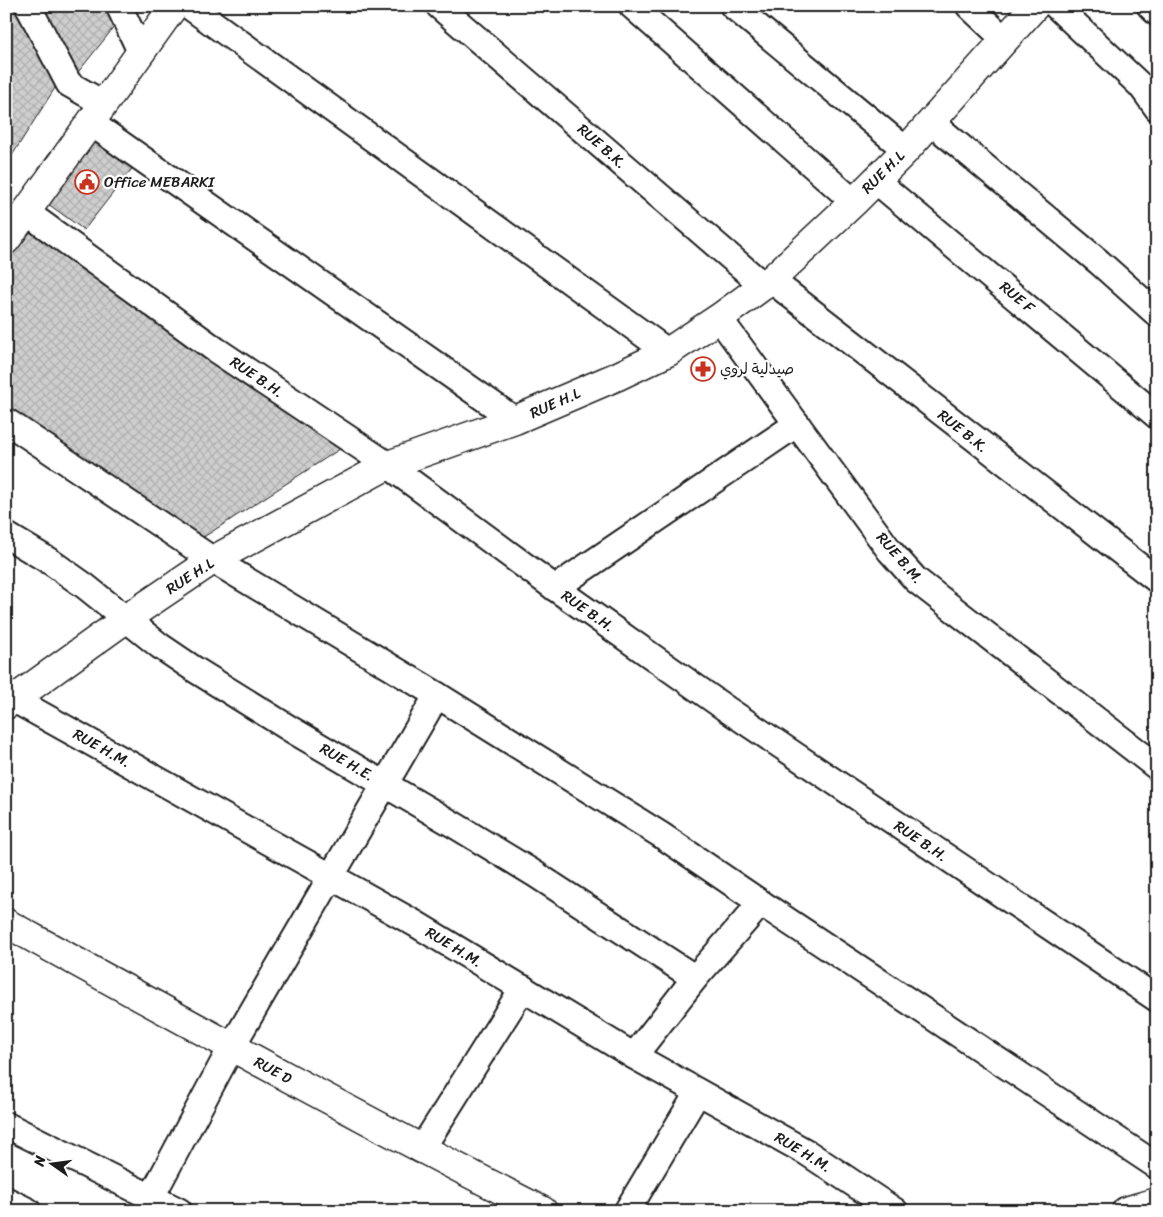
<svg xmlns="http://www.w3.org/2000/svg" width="1163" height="1217" font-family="Sriracha,'Playpen Sans Arabic',sans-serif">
<defs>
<pattern id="building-cross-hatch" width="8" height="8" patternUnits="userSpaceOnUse" patternTransform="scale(1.25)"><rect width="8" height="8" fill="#cecece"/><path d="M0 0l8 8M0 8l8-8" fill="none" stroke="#b0b0b0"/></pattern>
</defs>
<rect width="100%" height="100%" fill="#fff"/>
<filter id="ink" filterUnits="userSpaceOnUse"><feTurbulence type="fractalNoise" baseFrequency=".02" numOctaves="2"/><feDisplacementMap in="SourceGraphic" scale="10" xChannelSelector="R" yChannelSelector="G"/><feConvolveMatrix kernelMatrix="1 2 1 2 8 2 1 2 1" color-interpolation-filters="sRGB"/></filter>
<g filter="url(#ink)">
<!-- building -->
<g fill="url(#building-cross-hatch)" stroke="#1c1c1c">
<polygon points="6,6 21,6 60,80 6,165"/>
<polygon points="37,6 112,6 119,21 75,76"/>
<polygon points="87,133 134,166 84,230 40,198"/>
<polygon points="25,226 343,447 199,540 6,405 6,252"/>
</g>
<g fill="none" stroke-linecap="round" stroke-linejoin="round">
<!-- minor casing -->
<g stroke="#1c1c1c" stroke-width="29">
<g id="minor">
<polyline points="28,6 69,84 104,104"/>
<polyline points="119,6 141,53"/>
<polyline points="189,6 668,352"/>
<polyline points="439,6 764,286"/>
<polyline points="632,6 854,202"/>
<polyline points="733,6 906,150"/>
<polyline points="969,6 1005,40"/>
<polyline points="1056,6 1141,86 1157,108"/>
<polyline points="1150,6 1157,13"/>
<polyline points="931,122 1099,262 1157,314"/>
<polyline points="91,123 515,420"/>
<polyline points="875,180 1157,416"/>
<polyline points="26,212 216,350 388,465 555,588 728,710 1157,999"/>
<polyline points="771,280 1157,580"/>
<polyline points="719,318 890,551 916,580 1157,767"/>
<polyline points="6,421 213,560 437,695 661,835 761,903 1157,1166"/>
<polyline points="6,535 51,562 85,586 160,646 194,669 292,730 456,826 535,874 695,978"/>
<polyline points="555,588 797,424"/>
<polyline points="6,695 416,924 634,1056 806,1152 895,1211"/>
<polyline points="634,1056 695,978 761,903"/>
<polyline points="6,1125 179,1211"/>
<polyline points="421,1150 523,988"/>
<polyline points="152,1196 231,1048 437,695"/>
<polyline points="6,1200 28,1211"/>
<polyline points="627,1211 698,1092"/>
</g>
</g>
<!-- tertiary casing -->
<g stroke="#1c1c1c" stroke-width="31">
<g id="tertiary">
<polyline points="6,705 127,618 213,560 388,465 515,420 618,376 668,352 719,318 771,280 854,202 906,150 1035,6"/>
<path d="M6 923C184 1021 361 1119 543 1211"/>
<polyline points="1126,1211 1157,1202"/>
</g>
</g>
<!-- secondary casing -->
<g stroke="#1c1c1c" stroke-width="31">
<polyline id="secondary" points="6,240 174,6"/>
</g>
<!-- minor -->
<use href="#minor" stroke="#fff" stroke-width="25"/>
<!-- tertiary -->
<use href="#tertiary" stroke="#fff" stroke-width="28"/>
<!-- secondary -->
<use href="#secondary" stroke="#fff" stroke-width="28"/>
</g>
</g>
<!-- icons -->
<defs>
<g id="civic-ring" transform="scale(1.25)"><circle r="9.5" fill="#fff" stroke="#c8321e" stroke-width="1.5"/><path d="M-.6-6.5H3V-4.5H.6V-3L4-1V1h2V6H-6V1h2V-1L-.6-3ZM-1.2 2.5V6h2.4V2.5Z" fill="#c8321e"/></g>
<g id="pharmacy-ring" transform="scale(1.25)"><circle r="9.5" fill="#fff" stroke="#c8321e" stroke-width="1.5"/><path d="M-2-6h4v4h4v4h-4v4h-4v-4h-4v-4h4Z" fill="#c8321e"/></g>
</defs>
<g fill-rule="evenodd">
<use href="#civic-ring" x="87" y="182"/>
<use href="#pharmacy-ring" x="703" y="369"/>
</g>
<g text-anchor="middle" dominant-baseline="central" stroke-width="4.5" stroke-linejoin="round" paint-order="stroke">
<!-- street labels -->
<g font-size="15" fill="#1c1c1c" stroke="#fff">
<text transform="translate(602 146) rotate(41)">RUE B.K.</text>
<text transform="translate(883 172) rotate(-45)">RUE H.L</text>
<text transform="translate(1017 297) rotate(40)">RUE F</text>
<text transform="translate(257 377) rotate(34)">RUE B.H.</text>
<text transform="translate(555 403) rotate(-24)">RUE H.L</text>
<text transform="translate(963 431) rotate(38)">RUE B.K.</text>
<text transform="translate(900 558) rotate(49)">RUE B.M.</text>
<text transform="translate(190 576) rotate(-33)">RUE H.L</text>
<text transform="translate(588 611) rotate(35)">RUE B.H.</text>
<text transform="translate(102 748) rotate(29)">RUE H.M.</text>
<text transform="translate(347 762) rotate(30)">RUE H.E.</text>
<text transform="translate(921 841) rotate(34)">RUE B.H.</text>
<text transform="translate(454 947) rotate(31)">RUE H.M.</text>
<text transform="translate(273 1070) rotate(28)">RUE D</text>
<text transform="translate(803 1152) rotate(31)">RUE H.M.</text>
</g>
<!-- poi labels -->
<g font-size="15" fill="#1c1c1c" stroke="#fff" text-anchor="start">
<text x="104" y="182">Office MEBARKI</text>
<text x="720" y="369">صيدلية لروي</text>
</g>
</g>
<!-- margin -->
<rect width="1163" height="1217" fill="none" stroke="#fff" stroke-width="25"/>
<rect x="12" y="12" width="1138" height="1192" fill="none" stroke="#1c1c1c" stroke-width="2" filter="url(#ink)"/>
<!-- north arrow -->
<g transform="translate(52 1164) rotate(284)" stroke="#ffffff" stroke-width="4" paint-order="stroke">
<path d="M0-4L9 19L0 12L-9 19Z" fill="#1c1c1c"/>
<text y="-8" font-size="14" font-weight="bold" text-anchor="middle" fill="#1c1c1c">N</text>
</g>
</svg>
